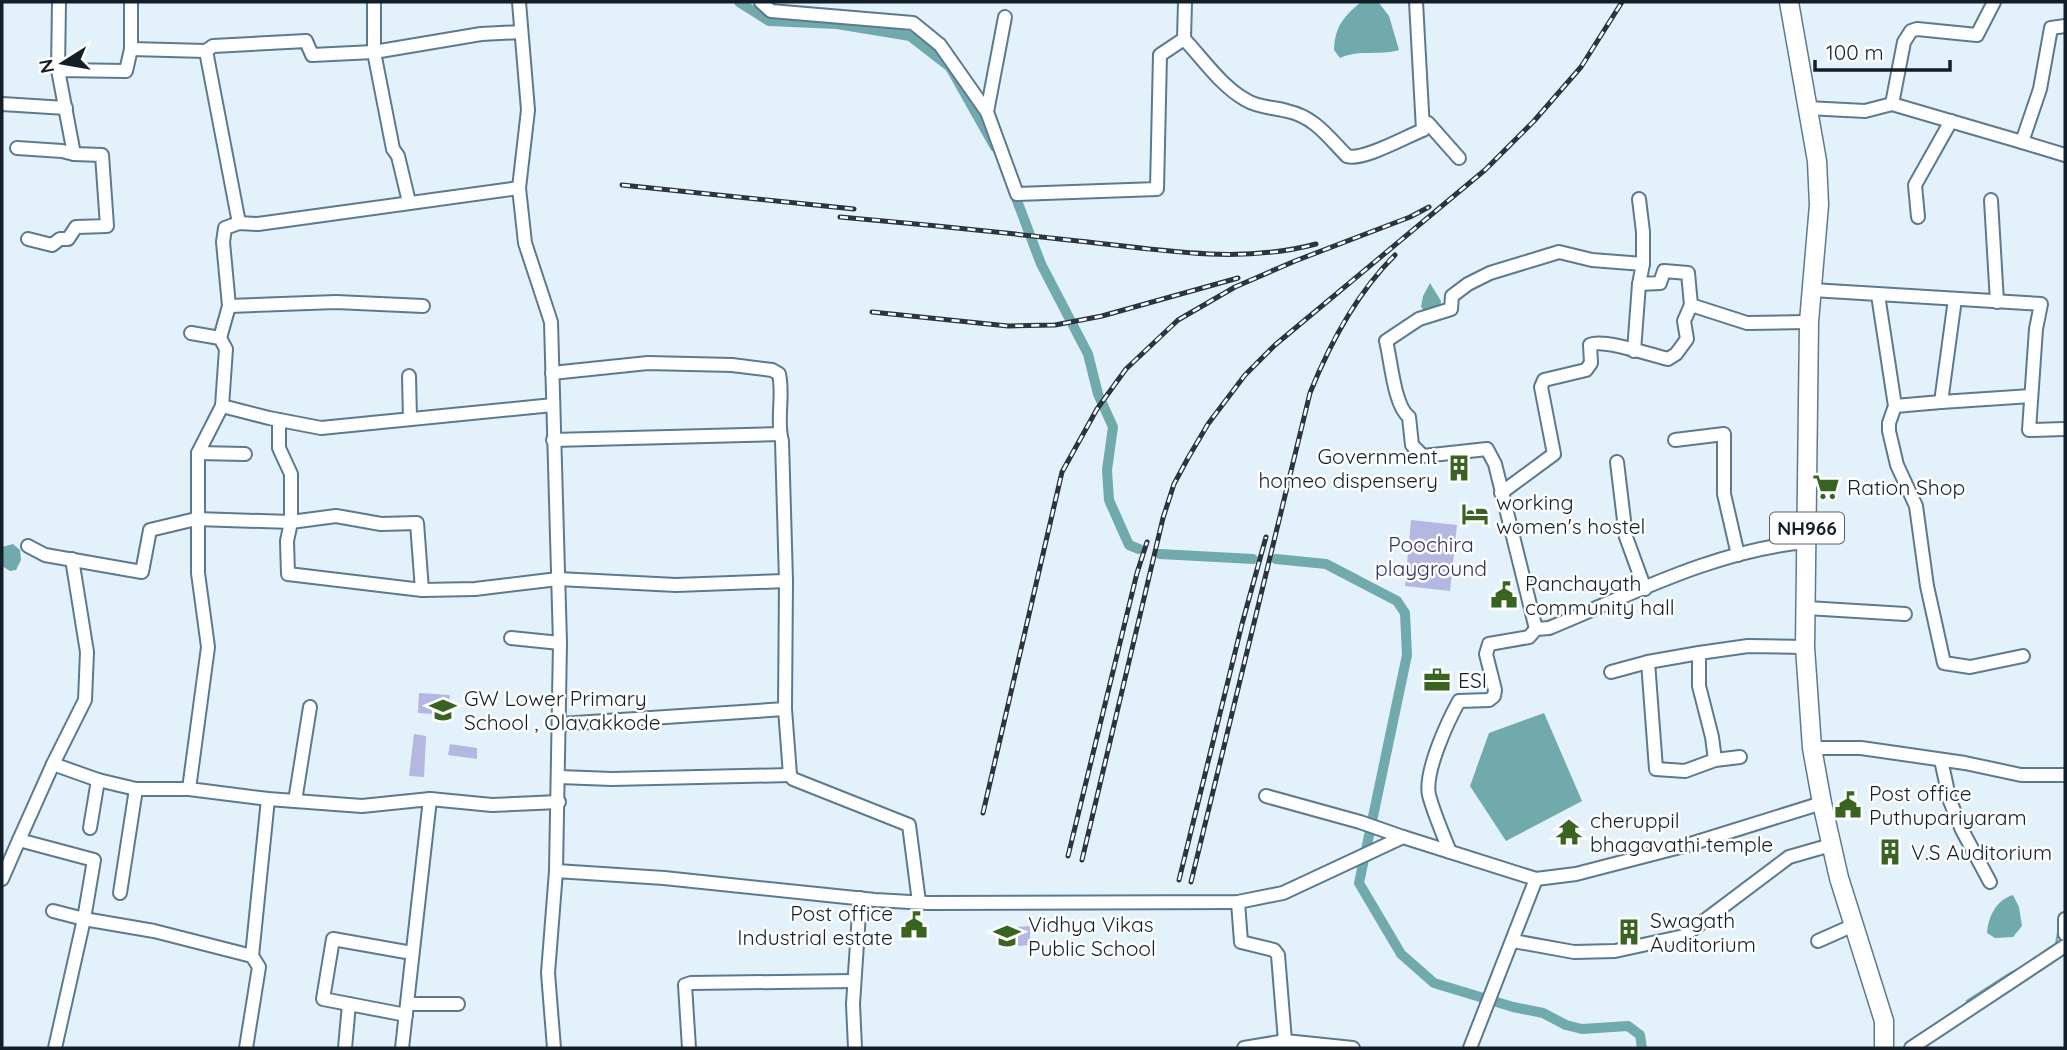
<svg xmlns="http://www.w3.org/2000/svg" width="2067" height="1050" font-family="Quicksand,sans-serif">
<rect width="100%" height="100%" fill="#e3f1fb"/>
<!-- green -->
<g fill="#b3b7e1">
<polygon points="1411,520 1457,525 1450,591 1405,586"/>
<polygon points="419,693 450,695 448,715 418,713"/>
<polygon points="414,734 426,736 424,777 409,776"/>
<polygon points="450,744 477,748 477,759 448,755"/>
<polygon points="1030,926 1030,945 1006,947 1005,928"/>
</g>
<!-- water -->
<g fill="#71aaac">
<path d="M1360 3H1379L1389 16 1399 50C1379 56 1360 49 1340 58L1334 50C1335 27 1343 17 1360 3Z"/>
<polygon points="1430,283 1441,301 1440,308 1427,313 1421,307 1423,296"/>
<polygon points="13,544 20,550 21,560 16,570 10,571 2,566 2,547"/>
<polygon points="1544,713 1582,801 1506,841 1470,786 1489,733"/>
<path d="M2013 895 2019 907 2022 926 2013 937 1995 938 1987 933C1988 917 1996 900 2013 895Z"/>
</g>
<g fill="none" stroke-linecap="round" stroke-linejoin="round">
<!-- stream -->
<g stroke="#71aaac" stroke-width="2.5">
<polyline points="2056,945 2060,922"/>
<polyline points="1967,1001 2009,974 2024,966"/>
</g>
<!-- canal -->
<g stroke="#71aaac" stroke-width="10">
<polyline points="739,2 769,21 837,24 910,36 950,67 995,147"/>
<polyline points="1013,190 1041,264 1088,354 1098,394 1113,427 1107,470 1109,500 1129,545 1139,549"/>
<polyline points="1160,554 1253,559"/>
<polyline points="1276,559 1326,564 1397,601 1405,613 1407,655 1359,883 1401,954 1434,983 1513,1007 1543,1013 1566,1025 1582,1029 1628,1026 1640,1035 1642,1048"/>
</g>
<!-- minor casing -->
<g stroke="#5b7a90" stroke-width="16">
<g id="minor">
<polyline points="374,2 374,52 393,149 398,156 409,202"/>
<polyline points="519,2 528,110 519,188 525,243 551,322 560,643 556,871"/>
<polyline points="761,2 771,11 913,23 940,45 987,112 1017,194 1157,189 1160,55 1184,39"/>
<path d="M1185 2 1184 39C1204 60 1221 86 1246 100 1259 108 1273 107 1287 111 1315 117 1328 137 1347 156 1363 161 1405 137 1423 130L1416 2"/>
<polyline points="131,49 206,51 213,46 306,41 312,55 374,52 481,34 521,32"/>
<polyline points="206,51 239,223"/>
<polyline points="58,70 59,2"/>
<polyline points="2,104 66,108"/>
<polyline points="1892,104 2022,142 2040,89 2051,28 2065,26"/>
<polyline points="1807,108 1865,111 1892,104 1904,42 1911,31 1917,29 1977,35 1994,2"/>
<polyline points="987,112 1005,17"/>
<polyline points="1423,127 1428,123 1459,158"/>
<polyline points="2022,142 2065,155"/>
<polyline points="17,148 62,151 74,154"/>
<polyline points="1639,199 1643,232 1643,264"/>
<polyline points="1991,200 1997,302"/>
<polyline points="1918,217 1915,185 1951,121"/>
<polyline points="28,239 52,245 60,239 68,239 76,227 107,226 102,155 74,154 58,70 126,71 131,49 131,2"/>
<polyline points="1812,290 2041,304 2036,329 2029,430 2065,429"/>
<polyline points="1878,295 1895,406 1889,423 1889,431 1897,465 1916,506 1927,586 1944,663 1970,667 2023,656"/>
<polyline points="1955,299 1941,402 2031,396"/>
<polyline points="229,306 336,302 423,306"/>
<polyline points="191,333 220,338 226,349 222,406 269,418 321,428 553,405"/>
<polyline points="220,338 229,306 223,242 225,228 239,223 258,224 519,188"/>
<polyline points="1634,351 1639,284"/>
<path d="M552 373 648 363 732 365 772 370 779 374C784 396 776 420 782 441L786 581 785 709 790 775 793 779 909 825 919 902"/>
<polyline points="409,376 410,419"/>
<polyline points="222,406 198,453 198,573 208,647 189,789 268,799 362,806 430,799 402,1048"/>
<polyline points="1895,406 1941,402"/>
<polyline points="279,420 279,448 291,474 291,522 287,541 288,574 422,590"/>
<polyline points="553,440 780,434"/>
<polyline points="1675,440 1724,434 1724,494 1738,555"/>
<polyline points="198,453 245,454"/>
<polyline points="1617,462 1626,537 1645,589"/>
<path d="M1501 493 1554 454 1541 387 1544 380 1586 370 1591 363 1590 345C1602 338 1651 355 1668 359L1676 354 1687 339 1684 321 1691 305"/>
<polyline points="28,546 45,555 142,572 150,530 196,519 291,522 336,516 381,524 417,523 422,590 475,589 558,579 676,585 786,581"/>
<polyline points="1807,608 1905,614"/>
<path d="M1536 629 1495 464 1487 449 1423 456 1412 445 1409 417C1394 406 1391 360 1386 341L1419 319 1451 309 1452 296 1468 284 1490 273 1559 252 1592 260 1643 264 1639 284 1660 283 1664 271 1688 273 1691 305 1747 323 1809 322"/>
<polyline points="511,638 560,643"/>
<polyline points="1699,653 1648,662 1656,769 1685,771 1715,760 1712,737 1699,686 1699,653 1748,646 1805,647"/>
<polyline points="1611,672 1648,662"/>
<polyline points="560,724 785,709"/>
<polyline points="1812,748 1861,748 1965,763 2021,775 2065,775"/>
<polyline points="1715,760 1740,757"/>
<polyline points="1941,760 1950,801 1962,830 1990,882"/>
<polyline points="53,764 98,780 136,789 189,789"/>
<polyline points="559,777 612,779 790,775"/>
<polyline points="1266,796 1360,822 1403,837"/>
<polyline points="430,799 492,805 559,802"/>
<polyline points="295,801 310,707"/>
<polyline points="90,828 98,780"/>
<polyline points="19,840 53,764 85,700 87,652 72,559"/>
<path d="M1450 852C1443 834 1434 814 1429 795 1424 772 1448 721 1459 701L1489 700 1494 696 1495 690 1486 654 1489 644 1529 637 1536 629 1549 628C1632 594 1716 550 1806 542"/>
<polyline points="2,879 19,840 94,860 84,919 53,911"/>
<polyline points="120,893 136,789"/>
<polyline points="1238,902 1241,942 1274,950 1278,955 1285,1041"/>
<polyline points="2065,919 2065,934"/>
<polyline points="1513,941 1574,952 1615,951 1684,936 1789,857 1831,845"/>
<polyline points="1818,941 1854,925"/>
<polyline points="252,956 268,799"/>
<polyline points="407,1004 458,1004"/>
<polyline points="406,1015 323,999 333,939 412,953"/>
<polyline points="55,1048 84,919 154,931 252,956 259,967 246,1048"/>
<polyline points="345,1048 349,1004"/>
<polyline points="554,1048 548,973 556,871 664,878 875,900 928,903 1238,902 1283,893 1403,837 1536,879 1576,874 1684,846 1822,803"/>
<polyline points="689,1048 685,985 691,983 854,981"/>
<polyline points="855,1048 853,1004 860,898"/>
<polyline points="1244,1048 1285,1041 1353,1048"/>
<polyline points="1470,1048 1536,879"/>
<polyline points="1911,1048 2065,946"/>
</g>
</g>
<!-- highway casing -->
<g stroke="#5b7a90" stroke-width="21">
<polyline id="highway" points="1789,2 1817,161 1819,205 1809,322 1805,647 1812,748 1822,803 1839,878 1884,1021 1884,1048"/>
</g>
<!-- minor -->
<use href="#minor" stroke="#fff" stroke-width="12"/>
<!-- highway -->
<use href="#highway" stroke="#fff" stroke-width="18"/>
<!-- rail casing -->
<g stroke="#29353f" stroke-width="5">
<g id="rail">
<polyline points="622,185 854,209"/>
<path d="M840 217C920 224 999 232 1078 241 1158 249 1237 265 1316 244"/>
<polyline points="872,312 1008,326 1055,325 1102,316 1238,278"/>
<polyline points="983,813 1062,472 1097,409 1126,369 1178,320 1235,287 1295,261 1410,217 1429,207"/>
<polyline points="1068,856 1137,573 1147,542"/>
<polyline points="1082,860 1163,518 1174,484 1188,458 1208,424 1245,375 1275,345 1485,170 1534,121 1581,67 1622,2"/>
<polyline points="1179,880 1242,624 1266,537"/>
<path d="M1191 882 1310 393C1330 343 1356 294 1395 255"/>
</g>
</g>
<!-- rail -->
<use href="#rail" stroke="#fff" stroke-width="2.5" stroke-dasharray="8" stroke-linecap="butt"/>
</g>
<!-- icons -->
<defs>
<g id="building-bare" transform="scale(2.1)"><path d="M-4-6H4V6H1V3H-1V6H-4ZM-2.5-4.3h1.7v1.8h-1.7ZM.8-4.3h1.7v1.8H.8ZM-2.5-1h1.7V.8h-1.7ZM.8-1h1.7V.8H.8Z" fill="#396320" stroke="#fff" stroke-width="2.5" paint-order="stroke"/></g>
<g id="supermarket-bare" transform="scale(2.1)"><path d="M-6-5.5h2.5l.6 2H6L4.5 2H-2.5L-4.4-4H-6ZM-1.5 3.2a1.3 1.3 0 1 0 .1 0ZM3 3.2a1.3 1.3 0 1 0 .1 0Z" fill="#396320" stroke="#fff" stroke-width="2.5" paint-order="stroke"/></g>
<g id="hotel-bare" transform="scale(2.1)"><path d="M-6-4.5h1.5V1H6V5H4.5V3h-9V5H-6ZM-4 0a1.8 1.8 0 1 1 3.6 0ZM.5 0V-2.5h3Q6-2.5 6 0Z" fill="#396320" stroke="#fff" stroke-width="2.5" paint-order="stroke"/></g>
<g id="civic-bare" transform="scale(2.1)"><path d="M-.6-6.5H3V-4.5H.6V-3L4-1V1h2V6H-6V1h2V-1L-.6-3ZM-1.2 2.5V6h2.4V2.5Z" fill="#396320" stroke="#fff" stroke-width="2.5" paint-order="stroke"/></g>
<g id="office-bare" transform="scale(2.1)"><path d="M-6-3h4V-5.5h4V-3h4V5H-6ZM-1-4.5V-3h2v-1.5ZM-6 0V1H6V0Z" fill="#396320" stroke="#fff" stroke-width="2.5" paint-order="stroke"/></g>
<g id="school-bare" transform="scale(2.1)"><path d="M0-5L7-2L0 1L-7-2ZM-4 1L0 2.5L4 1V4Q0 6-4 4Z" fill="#396320" stroke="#fff" stroke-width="2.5" paint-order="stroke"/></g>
<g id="temple-bare" transform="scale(2.1)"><path d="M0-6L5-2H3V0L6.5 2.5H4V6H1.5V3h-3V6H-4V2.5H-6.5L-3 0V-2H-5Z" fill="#396320" stroke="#fff" stroke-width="2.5" paint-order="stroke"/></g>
</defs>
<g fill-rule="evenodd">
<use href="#building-bare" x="1459" y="468"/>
<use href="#supermarket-bare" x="1826" y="487"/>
<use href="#hotel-bare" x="1475" y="514"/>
<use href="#civic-bare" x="1504" y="595"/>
<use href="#office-bare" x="1437" y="680"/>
<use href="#school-bare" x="443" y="710"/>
<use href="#civic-bare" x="1848" y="805"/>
<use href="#temple-bare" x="1569" y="832"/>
<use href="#building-bare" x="1890" y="852"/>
<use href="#civic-bare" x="914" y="925"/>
<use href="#building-bare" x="1629" y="932"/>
<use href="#school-bare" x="1007" y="936"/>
</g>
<g text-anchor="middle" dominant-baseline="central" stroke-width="5" stroke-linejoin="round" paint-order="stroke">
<!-- shield labels -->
<rect fill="#fff" stroke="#5a6268" stroke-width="2" x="1770" y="512.5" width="74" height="31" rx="5"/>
<g font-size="19" font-weight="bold" fill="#131f28">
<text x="1807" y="528">NH966</text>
</g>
<!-- poi labels -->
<g font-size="21" fill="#131f28" stroke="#fff" text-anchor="start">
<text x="1438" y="456" text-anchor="end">Government<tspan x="1438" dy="24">homeo dispensery</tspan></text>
<text x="1847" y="487">Ration Shop</text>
<text x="1496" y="502">working<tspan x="1496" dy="24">women's hostel</tspan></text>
<text x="1525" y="583">Panchayath<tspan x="1525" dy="24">community hall</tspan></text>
<text x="1458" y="680">ESI</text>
<text x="464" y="698">GW Lower Primary<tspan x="464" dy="24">School , Olavakkode</tspan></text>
<text x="1869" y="793">Post office<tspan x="1869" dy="24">Puthupariyaram</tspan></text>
<text x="1590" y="820">cheruppil<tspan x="1590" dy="24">bhagavathi temple</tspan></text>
<text x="1911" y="852">V.S Auditorium</text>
<text x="893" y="913" text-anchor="end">Post office<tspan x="893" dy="24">Industrial estate</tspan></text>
<text x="1650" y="920">Swagath<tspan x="1650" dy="24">Auditorium</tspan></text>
<text x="1028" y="924">Vidhya Vikas<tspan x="1028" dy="24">Public School</tspan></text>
</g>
<!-- park labels -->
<g font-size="21" fill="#313165" stroke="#fff">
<text x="1431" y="544">Poochira<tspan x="1431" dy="24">playground</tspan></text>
</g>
</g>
<!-- border -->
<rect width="2067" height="1050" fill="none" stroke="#131f28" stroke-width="7"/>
<!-- north arrow -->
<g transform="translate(63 63) rotate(259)" stroke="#ffffff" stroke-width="5" paint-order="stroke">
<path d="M0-5L12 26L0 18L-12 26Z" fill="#131f28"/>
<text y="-10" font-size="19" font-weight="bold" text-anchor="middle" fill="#131f28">N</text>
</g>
<!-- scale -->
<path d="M1815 60v10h135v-10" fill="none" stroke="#131f28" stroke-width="3.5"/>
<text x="1826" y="60" font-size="21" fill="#131f28" stroke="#ffffff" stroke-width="5" paint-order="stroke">100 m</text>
</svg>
